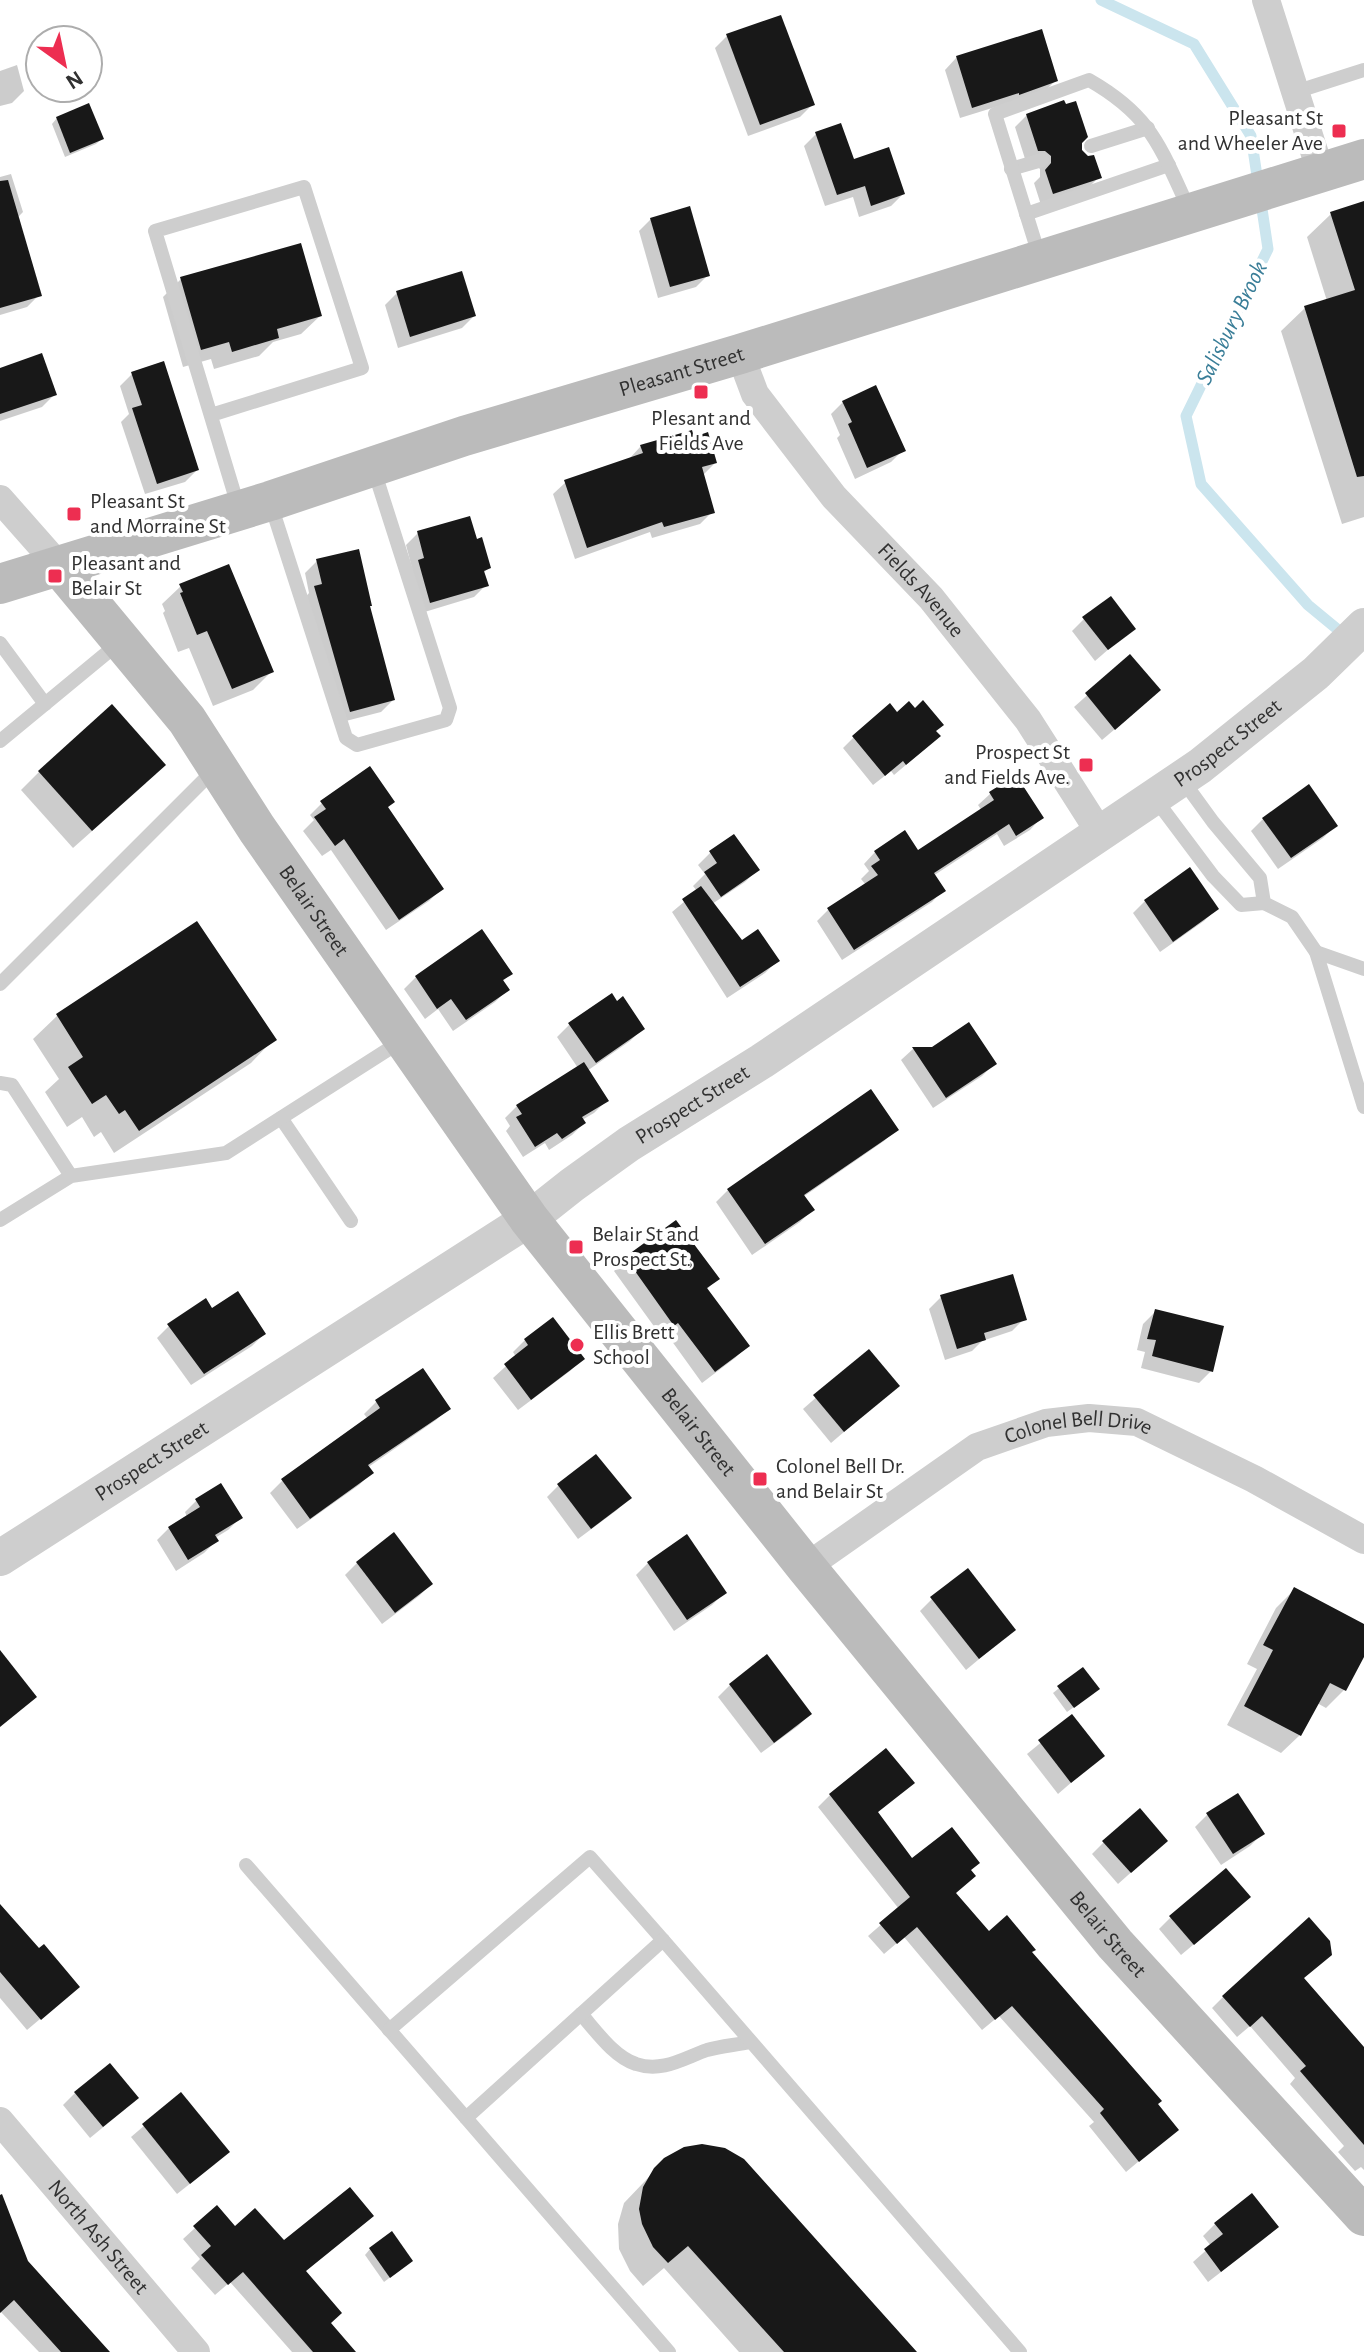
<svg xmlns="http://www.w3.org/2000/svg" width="1364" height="2352" font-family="'Alegreya Sans',sans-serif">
<rect width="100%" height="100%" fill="#fff"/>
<!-- shadow -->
<g fill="#0003">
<polygon points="779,18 812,105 800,117 748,136 715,48 727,36"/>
<polygon points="957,57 1056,80 1044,92 960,118 945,70"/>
<polygon points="17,65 24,91 12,103 0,106 0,71"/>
<polygon points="1027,115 1079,142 1080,151 1099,177 1087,189 1041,205 1034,183 1040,177 1040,169 1033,162 1026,162 1015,127"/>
<polygon points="57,118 102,139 96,144 65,157 52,124"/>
<polygon points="816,134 853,162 903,194 891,206 859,217 853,197 825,206 804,146"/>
<polygon points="11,174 23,212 17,218 39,295 27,307 0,315 0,177"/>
<polygon points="1364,203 1364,517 1342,524 1281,331 1305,308 1327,301 1307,237 1331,214"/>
<polygon points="651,219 708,275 696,287 658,298 639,231"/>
<polygon points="181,279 320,316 301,334 273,342 259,356 214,369 211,359 183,367 163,297"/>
<polygon points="397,293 474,316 462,328 398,348 385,305"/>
<polygon points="0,370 54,395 42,407 0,421"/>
<polygon points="132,374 197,470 185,482 145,494 121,422 129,414 120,386"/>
<polygon points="843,402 903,450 891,462 855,479 837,438 840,435 831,414"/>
<polygon points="692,439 715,463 702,476 712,512 700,524 652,538 650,532 575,559 553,494 566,482 629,459 641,446"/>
<polygon points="418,533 476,541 489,568 483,573 486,585 474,597 418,614 412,568 406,545"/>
<polygon points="317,561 368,607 393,700 381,712 338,723 303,600 309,593 305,573"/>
<polygon points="181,586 271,672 253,690 213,706 189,648 178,652 163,613 165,611 162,604"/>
<polygon points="1084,619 1133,628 1095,661 1072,631"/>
<polygon points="1130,657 1147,702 1102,740 1074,707"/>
<polygon points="897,714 935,732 927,747 894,775 891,771 873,785 843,748 854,737"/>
<polygon points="39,772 146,783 73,848 21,790"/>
<polygon points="1015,778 1041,818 1030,830 1004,846 997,834 933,876 943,890 932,902 842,960 817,921 828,910 866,885 861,879 869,871 864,864 875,852 918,852 982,811 978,805 990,794"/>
<polygon points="322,803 386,808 441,889 429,901 386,930 331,850 322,856 303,831 314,820 310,815"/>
<polygon points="1263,819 1335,826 1323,838 1278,869 1251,831"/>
<polygon points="734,836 757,870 745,882 712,904 741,943 777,961 765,973 727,998 672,912 697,891 693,886 705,874 698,865 710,853"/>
<polygon points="1145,901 1216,909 1204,921 1160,952 1133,913"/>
<polygon points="197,924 274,1039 251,1063 114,1153 101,1132 94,1137 82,1117 67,1127 45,1092 59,1079 33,1039 57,1016"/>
<polygon points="510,974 502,982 507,990 495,1002 453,1031 438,1009 425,1019 404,989 416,977"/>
<polygon points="611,996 642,1029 630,1041 587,1071 606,1101 594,1113 582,1120 584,1123 572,1135 549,1150 545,1143 523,1157 506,1131 510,1126 505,1118 517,1106 578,1068 557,1037 569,1025"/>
<polygon points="913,1049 933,1049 994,1064 982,1076 933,1108 901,1060"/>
<polygon points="896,1129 884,1141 803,1197 812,1210 800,1222 752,1255 716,1202 728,1190"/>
<polygon points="676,1223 717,1279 706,1290 747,1346 735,1358 702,1383 666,1333 661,1336 614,1271 626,1259"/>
<polygon points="942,1296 1024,1319 1012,1331 982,1341 972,1351 945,1360 929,1309"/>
<polygon points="212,1311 264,1334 252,1346 191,1385 157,1338 169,1326"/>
<polygon points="1155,1312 1211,1371 1199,1383 1141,1368 1145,1352 1137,1350 1143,1324"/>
<polygon points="525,1340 582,1359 570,1371 518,1410 493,1378 516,1357 513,1352"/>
<polygon points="869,1351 885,1397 831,1443 803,1409"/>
<polygon points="422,1370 448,1408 436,1420 367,1468 371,1473 359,1485 297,1529 270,1493 282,1481 368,1419 364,1414 376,1402"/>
<polygon points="559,1485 629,1498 617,1510 578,1539 547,1497"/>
<polygon points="197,1500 240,1518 228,1530 215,1538 216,1541 204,1553 176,1571 157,1540 169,1528 187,1517 185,1512"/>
<polygon points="357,1563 431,1584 419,1596 382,1624 345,1575"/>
<polygon points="648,1563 724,1593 712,1605 674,1631 636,1575"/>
<polygon points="1294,1590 1364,1627 1364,1653 1344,1690 1326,1708 1317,1703 1300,1735 1281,1753 1227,1725 1257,1669 1247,1664 1276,1608"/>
<polygon points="932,1599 1014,1630 966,1670 920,1611"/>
<polygon points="1083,1669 1092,1694 1067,1712 1053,1693"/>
<polygon points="730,1685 810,1714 798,1726 761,1753 718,1697"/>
<polygon points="1072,1717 1102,1756 1058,1794 1027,1754"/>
<polygon points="912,1783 877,1813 911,1861 969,1871 954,1894 989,1933 1030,1953 1176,2130 1126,2172 1089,2126 1094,2122 999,2016 982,2030 904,1937 884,1954 868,1936 899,1909 818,1807 830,1795"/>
<polygon points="1207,1815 1262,1834 1250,1846 1221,1865 1195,1827"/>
<polygon points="1104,1842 1154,1852 1118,1884 1092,1854"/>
<polygon points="0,1907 65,1998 27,2030 0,1998"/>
<polygon points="1236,1909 1181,1955 1159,1929 1171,1917"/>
<polygon points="1302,1979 1364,2050 1364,2170 1361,2167 1355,2171 1338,2152 1344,2146 1290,2084 1295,2078 1250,2026 1237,2037 1212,2008 1223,1997"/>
<polygon points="75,2093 124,2110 90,2138 63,2105"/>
<polygon points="180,2095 215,2164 177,2194 131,2137"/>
<polygon points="666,2159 915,2352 739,2352 664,2268 643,2286 630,2271 619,2249 618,2224 624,2203"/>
<polygon points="1215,2224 1276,2227 1264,2239 1208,2282 1193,2262 1211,2246 1203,2236"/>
<polygon points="195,2228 235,2229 304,2272 329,2323 348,2352 292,2352 230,2282 215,2295 191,2268 200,2259 183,2239"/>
<polygon points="370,2249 405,2266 384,2282 365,2255"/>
<polygon points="0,2253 26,2262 107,2352 39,2352 0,2311"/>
</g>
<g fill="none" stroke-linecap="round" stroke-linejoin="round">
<!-- stream -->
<polyline stroke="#cbe5ee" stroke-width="11" points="1101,0 1194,44 1251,136 1268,249 1186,416 1201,484 1308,605 1348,638"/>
</g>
<!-- building -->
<g fill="#181818">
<polygon points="781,15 815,105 760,125 726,34"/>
<polygon points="1042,29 1058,81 1019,95 1019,93 972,108 956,56"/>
<polygon points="1064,100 1066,104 1076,101 1088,137 1082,143 1082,150 1088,156 1094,155 1102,178 1053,194 1045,170 1051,163 1051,156 1045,151 1038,151 1026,114"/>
<polygon points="89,103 104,139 70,153 56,117"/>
<polygon points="841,123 854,159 889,147 905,194 871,206 865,186 837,195 815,132"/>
<polygon points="8,180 42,296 0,308 0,181"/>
<polygon points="1364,201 1364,476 1357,477 1304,306 1355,290 1330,212"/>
<polygon points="690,206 710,276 670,287 650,218"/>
<polygon points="301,243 322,316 277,329 279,338 232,352 229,342 201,350 180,277"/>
<polygon points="462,271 476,316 410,337 396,291"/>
<polygon points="42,353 57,395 0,414 0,368"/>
<polygon points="164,361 199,470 157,484 132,408 142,405 131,372"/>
<polygon points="876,385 906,451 867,468 848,424 852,422 842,401"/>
<polygon points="692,430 694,437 708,432 717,463 702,467 715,513 664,527 662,522 587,548 564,480 643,453 640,445"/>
<polygon points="470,516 477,539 482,537 491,568 484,571 489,586 430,603 418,560 424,558 417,531"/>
<polygon points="359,549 372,606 370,606 395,700 350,712 314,586 322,584 316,559"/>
<polygon points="229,564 274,672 232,689 207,631 197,635 180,593 183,592 179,584"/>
<polygon points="1111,596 1136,629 1108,650 1082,617"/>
<polygon points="1130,654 1161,690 1115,730 1085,693"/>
<polygon points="923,700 944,725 936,731 941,736 906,765 903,761 885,776 852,736 890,703 897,712 909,701 915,708"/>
<polygon points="112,704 166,765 92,831 38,771"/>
<polygon points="370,766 395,802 388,807 444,889 399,920 344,839 335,846 314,817 326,809 320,801"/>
<polygon points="1016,775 1044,818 1016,836 1009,824 934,873 946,891 854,950 827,908 878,875 871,866 880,860 874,851 905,830 918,850 994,800 989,792"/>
<polygon points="1309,784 1338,826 1291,858 1262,818"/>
<polygon points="734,834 760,870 721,897 704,872 717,863 709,851"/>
<polygon points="1190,867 1219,909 1173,942 1144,900"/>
<polygon points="701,886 742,940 758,929 780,961 740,987 682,899"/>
<polygon points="197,921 277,1040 139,1131 125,1110 119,1114 106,1095 92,1104 68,1067 83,1057 56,1014"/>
<polygon points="482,929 513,974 503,980 510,990 466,1020 451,999 437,1009 415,976"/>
<polygon points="612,993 617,1001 623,996 645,1029 596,1063 568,1023"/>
<polygon points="969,1022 997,1064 946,1098 912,1047 932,1047"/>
<polygon points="584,1062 609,1101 582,1117 586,1123 562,1139 557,1133 535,1147 516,1117 522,1114 516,1105"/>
<polygon points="871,1089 899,1130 804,1195 815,1210 765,1244 727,1189"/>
<polygon points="676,1220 720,1279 707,1288 750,1346 715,1372 678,1323 674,1326 625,1257"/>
<polygon points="1013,1274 1027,1320 984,1333 986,1340 957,1349 940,1295"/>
<polygon points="238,1291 266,1334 204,1374 167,1324 206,1298 212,1308"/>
<polygon points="1155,1309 1224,1326 1213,1372 1152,1356 1156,1340 1147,1339"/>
<polygon points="553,1317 585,1359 531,1400 504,1364 528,1345 524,1339"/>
<polygon points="869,1349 900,1386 844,1432 813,1395"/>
<polygon points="423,1368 451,1409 368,1465 374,1473 310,1519 281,1479 380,1408 375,1400"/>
<polygon points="596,1454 632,1498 591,1529 557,1484"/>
<polygon points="221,1483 243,1518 215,1535 219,1541 188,1560 168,1527 200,1507 195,1499"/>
<polygon points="394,1532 433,1584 395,1613 356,1562"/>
<polygon points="687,1534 727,1593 687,1620 647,1562"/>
<polygon points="968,1568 1016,1630 979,1659 930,1597"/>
<polygon points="1294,1587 1364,1624 1364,1657 1346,1691 1330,1683 1301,1736 1244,1706 1273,1650 1263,1645"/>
<polygon points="0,1650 37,1697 0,1727"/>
<polygon points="767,1654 812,1714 774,1743 729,1684"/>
<polygon points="1083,1667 1100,1689 1074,1708 1057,1686"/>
<polygon points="1072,1714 1105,1756 1071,1783 1038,1740"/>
<polygon points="886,1748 915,1783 878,1812 912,1858 952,1827 980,1863 971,1870 976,1876 956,1893 989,1931 1007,1915 1036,1950 1032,1952 1162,2101 1158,2104 1179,2130 1139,2162 1100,2113 1104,2109 1012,2006 995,2020 917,1927 897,1944 879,1923 910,1897 829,1794"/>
<polygon points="1238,1793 1265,1834 1233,1854 1206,1813"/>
<polygon points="1140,1808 1168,1841 1131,1873 1102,1841"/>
<polygon points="1226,1868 1251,1897 1194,1945 1169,1916"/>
<polygon points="0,1904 39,1948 44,1944 80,1987 41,2020 0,1972"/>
<polygon points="1309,1917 1330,1941 1332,1955 1304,1978 1364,2047 1364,2145 1300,2071 1306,2066 1262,2016 1250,2027 1222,1996"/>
<polygon points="110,2063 139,2098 103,2127 74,2092"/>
<polygon points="181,2092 230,2152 190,2184 142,2124"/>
<polygon points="702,2144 725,2148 744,2159 917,2352 784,2352 688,2246 668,2263 653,2247 642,2224 639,2209 643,2187 654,2168 664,2158 684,2147"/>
<polygon points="350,2187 374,2216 306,2271 342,2313 331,2323 356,2352 313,2352 243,2272 228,2285 201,2255 211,2246 193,2226 217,2205 235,2226 255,2208 284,2240"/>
<polygon points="1252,2193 1279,2227 1221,2272 1204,2249 1223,2234 1214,2223"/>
<polygon points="2,2194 28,2261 110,2352 61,2352 14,2300 0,2313 0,2195"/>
<polygon points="392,2231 413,2261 390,2278 369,2248"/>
</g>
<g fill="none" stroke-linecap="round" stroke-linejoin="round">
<!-- service -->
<g stroke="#cecece" stroke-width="14">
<polyline points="1295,92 1364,70"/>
<polyline points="1091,146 1148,128"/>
<polyline points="1011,169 1042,160"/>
<polyline points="1026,214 1169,165"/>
<path d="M1040 258 995 114 1089 80C1152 116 1160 147 1189 209"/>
<polyline points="211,415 362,368 304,187 155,231 239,509"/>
<polyline points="271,505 346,738 357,745 446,720 450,708 373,467"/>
<polyline points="0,643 45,704"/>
<polyline points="0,741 120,642"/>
<polyline points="1181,778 1213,822 1260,878 1264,903 1292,917 1316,952 1364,1107"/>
<polyline points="1153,796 1213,876 1241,905 1264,903"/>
<polyline points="1316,952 1364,969"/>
<polyline points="0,984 214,770"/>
<polyline points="0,1083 12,1085 71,1176"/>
<polyline points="281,1118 351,1221"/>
<polyline points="0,1220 71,1176 226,1153 403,1040"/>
<polyline points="246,1865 466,2118"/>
<path d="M581 2014C596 2031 614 2057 636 2064 662 2073 684 2058 707 2050 721 2046 736 2045 750 2042"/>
<polyline points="389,2030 590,1857 663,1940"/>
<polyline points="669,2352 466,2118 663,1940 1020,2352"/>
</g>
<!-- minor -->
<g stroke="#cecece" stroke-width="28">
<polyline points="1266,0 1321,173"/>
<path id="s1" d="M740 354 755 394 834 497 931 598 1028 720 1100 833"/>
<polyline points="0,499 60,567"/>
<path id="s2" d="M806 1567 977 1447 1046 1423 1089 1418 1137 1422 1254 1479 1364 1540"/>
<path id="s3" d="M0 2121 196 2352"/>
</g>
<!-- tertiary -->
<path stroke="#cecece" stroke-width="36" id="s4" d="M0 1558 529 1219 572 1185 629 1144 762 1061 1200 766 1316 673 1364 626"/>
<!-- secondary -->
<g stroke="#bbb" stroke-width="40">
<path id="s5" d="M60 567 187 720 257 829 529 1219 806 1567 1115 1944 1364 2216"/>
<path id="s6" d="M0 584 270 501 464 436 740 354 1364 159"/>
</g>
</g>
<!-- markers -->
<g fill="#ed2e51" stroke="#fff" stroke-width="3">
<rect x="1331" y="123" width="16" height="16" rx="4"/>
<rect x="693" y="384" width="16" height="16" rx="4"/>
<rect x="66" y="506" width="16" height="16" rx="4"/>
<rect x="47" y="568" width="16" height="16" rx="4"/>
<rect x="1078" y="757" width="16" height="16" rx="4"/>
<rect x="568" y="1239" width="16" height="16" rx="4"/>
<circle cx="577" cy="1345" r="8"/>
<rect x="752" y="1471" width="16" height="16" rx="4"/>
</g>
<g text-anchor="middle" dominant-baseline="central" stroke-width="8" stroke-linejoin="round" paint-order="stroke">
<!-- poi labels -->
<g font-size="22" fill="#313131" stroke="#fff" text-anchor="start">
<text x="1323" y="118" text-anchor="end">Pleasant St<tspan x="1323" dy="25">and Wheeler Ave</tspan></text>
<text x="701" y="418" text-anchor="middle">Plesant and<tspan x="701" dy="25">Fields Ave</tspan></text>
<text x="90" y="501">Pleasant St<tspan x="90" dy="25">and Morraine St</tspan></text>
<text x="71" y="563">Pleasant and<tspan x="71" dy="25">Belair St</tspan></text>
<text x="1070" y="752" text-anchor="end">Prospect St<tspan x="1070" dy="25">and Fields Ave.</tspan></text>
<text x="592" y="1234">Belair St and<tspan x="592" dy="25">Prospect St.</tspan></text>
<text x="593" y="1332">Ellis Brett<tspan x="593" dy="25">School</tspan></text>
<text x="776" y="1466">Colonel Bell Dr.<tspan x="776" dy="25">and Belair St</tspan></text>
</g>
<!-- street labels -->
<g font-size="22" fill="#313131" stroke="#fff">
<text stroke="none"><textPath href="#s6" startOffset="714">Pleasant Street</textPath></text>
<text stroke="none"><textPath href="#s1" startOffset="300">Fields Avenue</textPath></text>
<text stroke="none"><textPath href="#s4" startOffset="1474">Prospect Street</textPath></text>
<text stroke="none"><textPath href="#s5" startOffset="428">Belair Street</textPath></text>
<text stroke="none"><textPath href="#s4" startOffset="828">Prospect Street</textPath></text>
<text stroke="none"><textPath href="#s5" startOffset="1076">Belair Street</textPath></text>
<text stroke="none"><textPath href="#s2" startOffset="314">Colonel Bell Drive</textPath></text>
<text stroke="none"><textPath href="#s4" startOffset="180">Prospect Street</textPath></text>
<text stroke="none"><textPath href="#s5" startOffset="1724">Belair Street</textPath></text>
<text stroke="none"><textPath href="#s3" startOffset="152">North Ash Street</textPath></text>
</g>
<!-- water labels -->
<g font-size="24" font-style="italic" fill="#3a7e98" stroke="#fff">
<text transform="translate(1232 323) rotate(-64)">Salisbury Brook</text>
</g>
</g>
<!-- north arrow -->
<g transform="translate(64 64) rotate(147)"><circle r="38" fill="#ffffff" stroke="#adadad" stroke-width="2"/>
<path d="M0-6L14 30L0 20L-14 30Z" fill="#ed2e51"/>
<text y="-12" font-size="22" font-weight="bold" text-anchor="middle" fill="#313131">N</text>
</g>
</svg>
